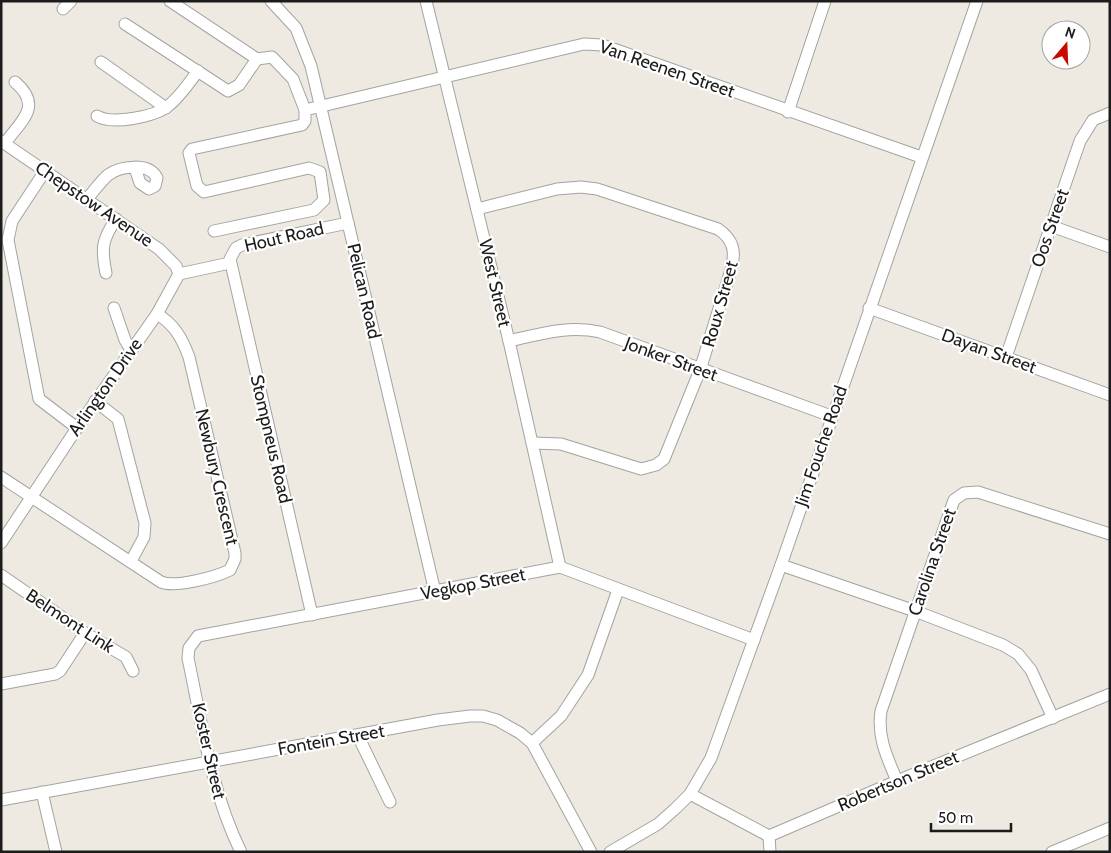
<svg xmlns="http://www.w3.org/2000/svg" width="1111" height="853" font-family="Cabin,sans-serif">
<rect width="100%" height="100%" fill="#eeeae1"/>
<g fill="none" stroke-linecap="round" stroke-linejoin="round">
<!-- street casing -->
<g stroke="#a3a3a3" stroke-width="13">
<g id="street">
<polyline points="170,1 257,59"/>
<polyline points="271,1 296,28 311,66 435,592"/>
<polyline points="426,1 509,341 560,567"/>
<polyline points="63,9 71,1"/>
<polyline points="125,24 228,91 239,85 257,59 272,57 293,79 305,110"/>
<polyline points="101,62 166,108"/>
<polyline points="788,112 825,1"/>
<path d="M97 116C112 125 154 117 168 106 179 98 189 83 198 71"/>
<polyline points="1,141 159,249 176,266 179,274"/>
<path d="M5 143C22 120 43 106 15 82"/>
<polyline points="45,171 12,221 8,240 39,399 77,428"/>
<path d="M87 199C94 191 100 182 108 175 120 166 149 162 157 178L155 186 149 189 140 183 135 168"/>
<path d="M477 209 557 189 581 187 597 189 718 229C734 240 736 252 731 270L700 370 664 459 656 465 641 469 561 444 532 443"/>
<polyline points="1051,226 1110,247"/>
<polyline points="214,231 314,210 324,200 320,172 309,168 204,192 197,186 189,153 192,149 302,125 305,121 305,110 584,44 602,45 921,157"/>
<path d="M106 273C101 248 102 240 116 219"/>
<polyline points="114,308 125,340 131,350"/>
<polyline points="869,308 1110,395"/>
<path d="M509 341C540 334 569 325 600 332L831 416"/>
<polyline points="1006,357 1080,141 1093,120 1110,113"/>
<polyline points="95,401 118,419 145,523 144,537 131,561"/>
<path d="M1 477 161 582C175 588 216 577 230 570L235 559V553L189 357C182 338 174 324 157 314"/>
<polyline points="1,543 77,428 157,314 179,274 230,263"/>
<polyline points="781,565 915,611 1003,645 1018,654 1031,670 1053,718"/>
<polyline points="1,575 85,633 126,657 133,671"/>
<polyline points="312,615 230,259 236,248 242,245 348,223"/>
<polyline points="1,684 55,674 60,671 85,633"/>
<polyline points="358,736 390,802"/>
<polyline points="532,743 561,716 588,675 618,590"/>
<path d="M897 781C887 757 877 737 881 711L954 500 964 493 978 492 1110 534"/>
<polyline points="42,792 56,852"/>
<polyline points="690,794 769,836 897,781 1110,694"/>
<polyline points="1,800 438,720 470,716 483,716 497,720 520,733 532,743 591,852"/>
<polyline points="769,836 770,852"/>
<path d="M241 852C211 791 202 724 188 658L189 648 198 636 560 567 754 640"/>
<polyline points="610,852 658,824 676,808 690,794 711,758 781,565 977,1"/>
<polyline points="1052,852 1110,828"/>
</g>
</g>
<!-- street -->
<use href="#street" stroke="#fff" stroke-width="11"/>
</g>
<g text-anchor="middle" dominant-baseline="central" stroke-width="4.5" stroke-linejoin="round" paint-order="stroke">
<!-- street labels -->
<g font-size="18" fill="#1c1c1c" stroke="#fff">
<text transform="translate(667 69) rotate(19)">Van Reenen Street</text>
<text transform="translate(94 204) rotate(34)">Chepstow Avenue</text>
<text transform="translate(1050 228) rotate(-71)">Oos Street</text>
<text transform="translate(284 237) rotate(-13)">Hout Road</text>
<text transform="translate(495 283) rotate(77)">West Street</text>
<text transform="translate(364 291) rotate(77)">Pelican Road</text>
<text transform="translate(720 304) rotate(-74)">Roux Street</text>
<text transform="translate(989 351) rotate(20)">Dayan Street</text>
<text transform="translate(671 359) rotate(20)">Jonker Street</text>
<text transform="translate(105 387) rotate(-55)">Arlington Drive</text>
<text transform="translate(271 439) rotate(77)">Stompneus Road</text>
<text transform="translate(821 446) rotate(-71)">Jim Fouche Road</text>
<text transform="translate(217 477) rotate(77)">Newbury Crescent</text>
<text transform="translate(932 562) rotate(-71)">Carolina Street</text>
<text transform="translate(473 584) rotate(-11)">Vegkop Street</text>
<text transform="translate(70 621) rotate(33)">Belmont Link</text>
<text transform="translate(331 740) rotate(-10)">Fontein Street</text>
<text transform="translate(209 751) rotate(77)">Koster Street</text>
<text transform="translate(898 781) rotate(-23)">Robertson Street</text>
</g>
</g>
<!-- border -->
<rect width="1111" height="853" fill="none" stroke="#1c1c1c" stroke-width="5"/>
<!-- north arrow -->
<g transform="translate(1066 45) rotate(19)"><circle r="24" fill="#ffffff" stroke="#a4a4a4"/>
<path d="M0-4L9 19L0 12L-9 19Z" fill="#c70a00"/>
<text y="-8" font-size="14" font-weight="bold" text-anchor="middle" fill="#1c1c1c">N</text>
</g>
<!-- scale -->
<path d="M931 823v8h80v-8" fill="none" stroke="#1c1c1c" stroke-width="2.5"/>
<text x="938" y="823" font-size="15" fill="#1c1c1c" stroke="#ffffff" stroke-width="4" paint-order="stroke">50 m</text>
</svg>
